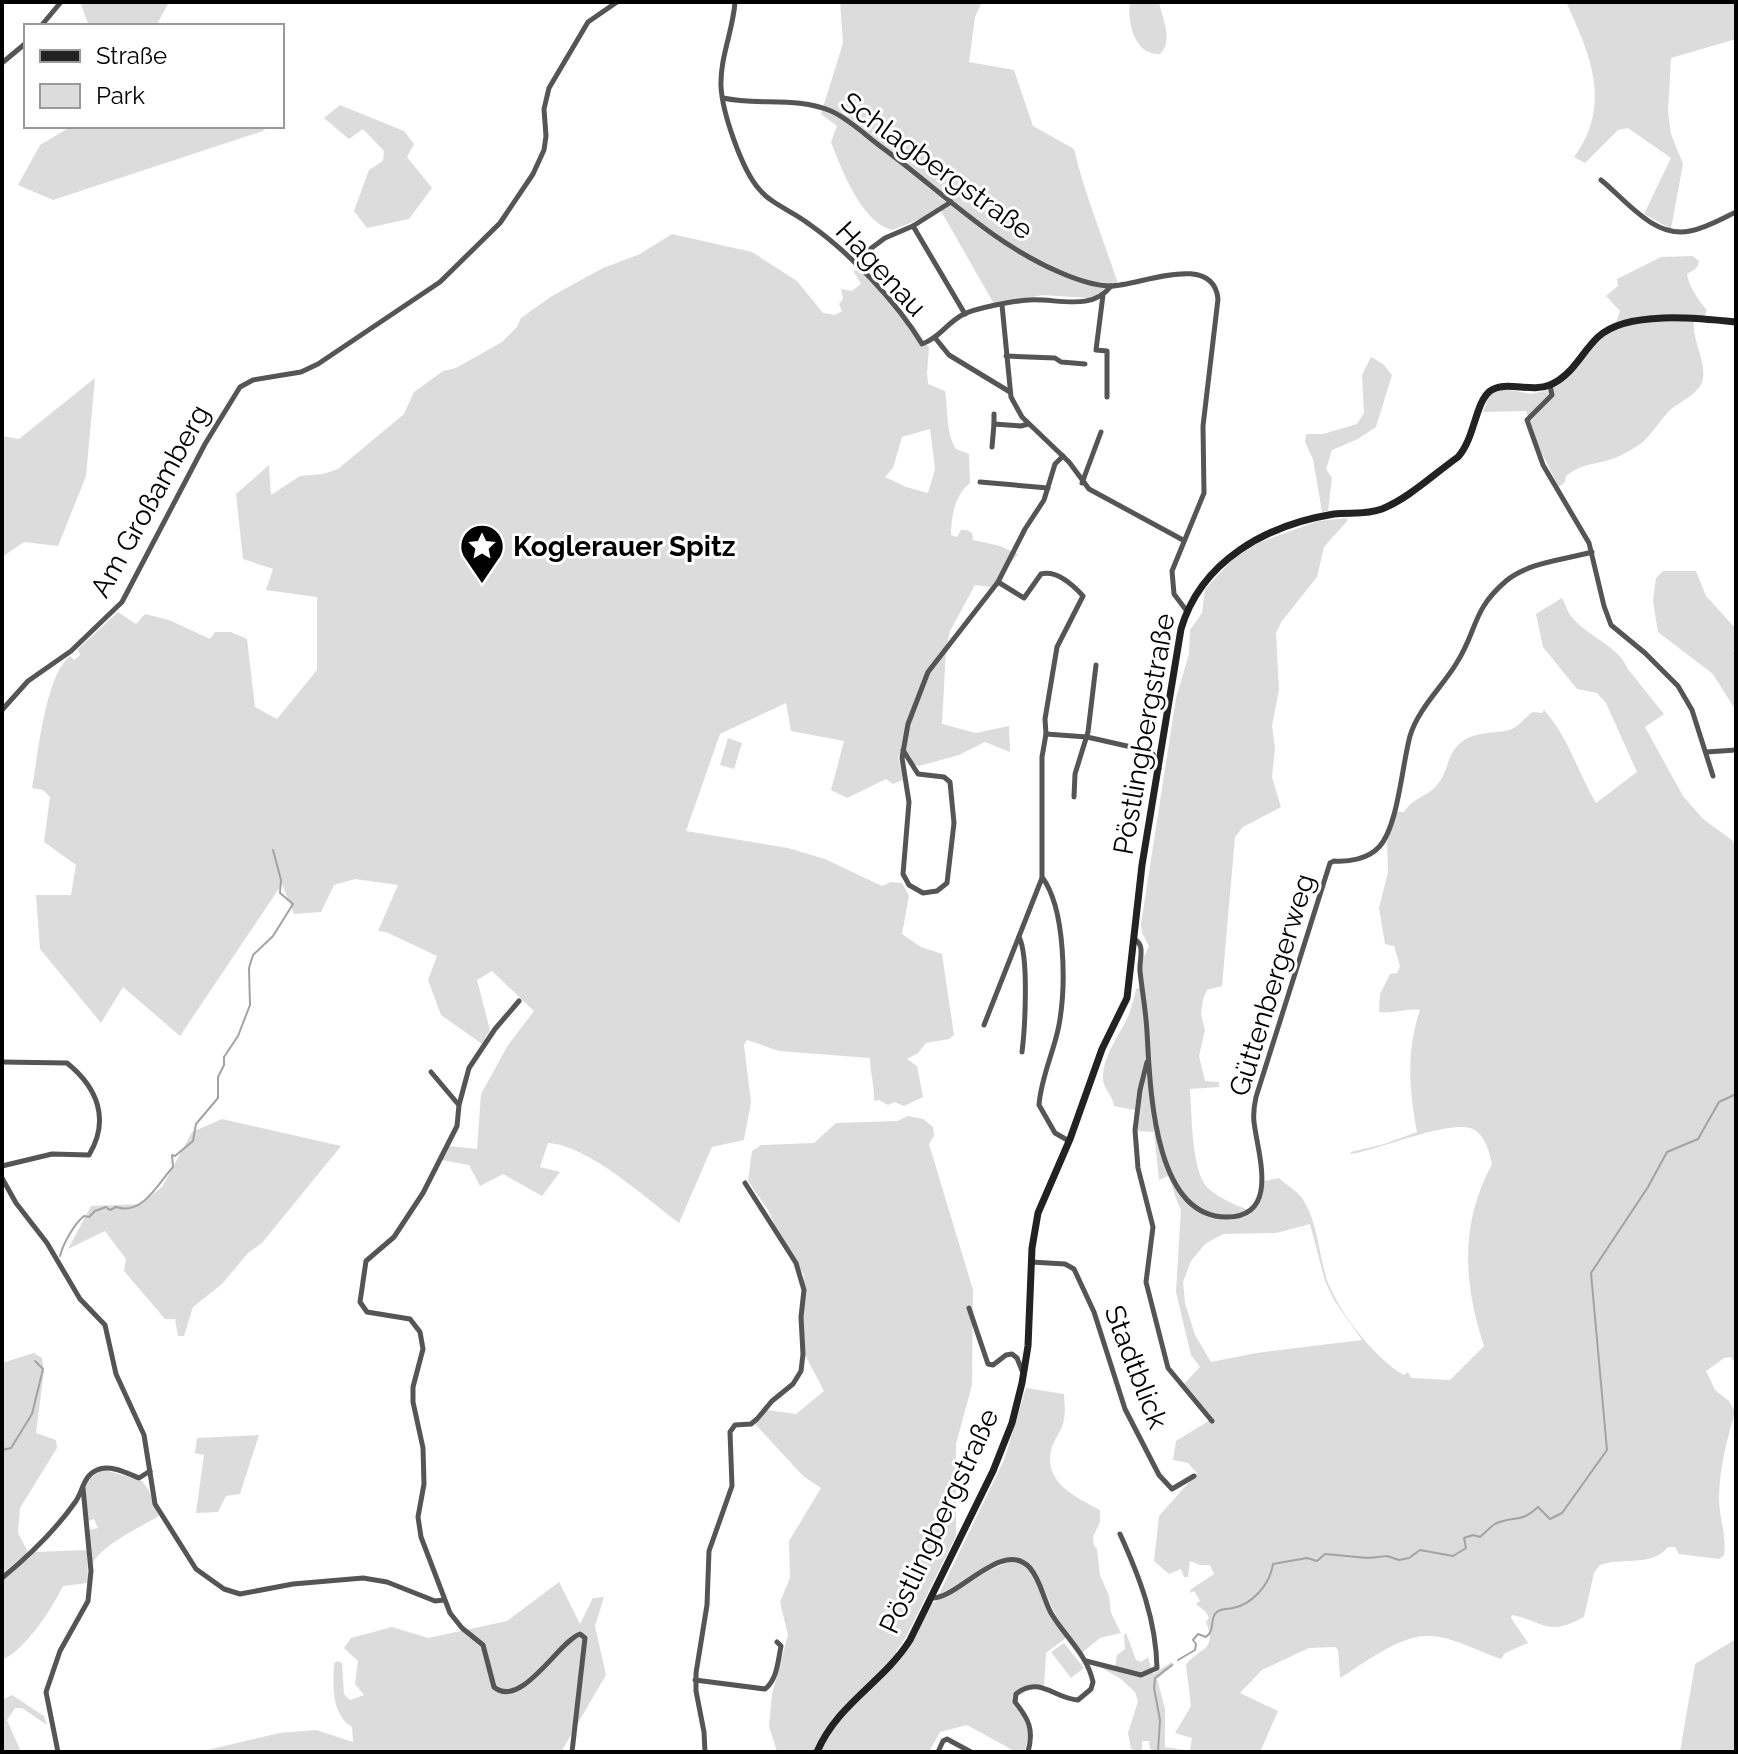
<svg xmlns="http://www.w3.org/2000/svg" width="1738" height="1754" font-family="Raleway,sans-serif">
<rect width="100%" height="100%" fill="#fff"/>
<!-- green -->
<g fill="#dcdcdc" fill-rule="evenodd">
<polygon points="80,2 169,2 156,26 89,26"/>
<path d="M840 2H982L975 17 969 62 1014 70 1033 126 1074 149C1085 196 1104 240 1119 287L1088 298 1043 295 994 304 941 211 892 230C861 222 841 168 831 142L837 126 821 114 843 43Z"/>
<path d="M1130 2H1159C1162 19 1174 40 1160 54 1134 55 1127 22 1130 2Z"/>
<path d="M1566 2H1736V39L1671 58 1668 112 1671 134 1683 164 1671 229 1644 214 1671 158 1628 128 1618 130 1585 163 1574 157C1613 105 1590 54 1566 2Z"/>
<polygon points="340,105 404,131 414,144 407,157 432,188 409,219 367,228 354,211 369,170 383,161 384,151 363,129 349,139 324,118"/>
<polygon points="72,126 268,126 263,131 53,200 18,185 40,145"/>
<path d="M672 234 752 252 797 281 823 313 835 315 842 311 839 304 843 299 841 289 852 291 861 284 854 272 857 268 918 331 929 348 927 373 928 384 945 391C948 409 946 434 956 449L969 454 970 483C955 495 951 516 951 535L957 537 961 530H967L972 533 973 540 1000 546 1018 554 991 587 975 585 950 631 946 649 942 724 976 733 1009 726 1010 752 985 742 959 755 919 766 914 764 910 755 898 756 903 780 893 784 886 779 847 798 831 790 844 741 791 731 786 703 720 734 686 831 788 848 825 859 882 886 891 882 902 883 909 896 902 934 921 947 942 954 954 1035 949 1039 926 1043 918 1053 907 1059 917 1066 923 1097 904 1106 894 1102 888 1105 879 1100 874 1101C875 1086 870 1074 870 1058L779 1051 747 1040 744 1045 751 1102 744 1140 712 1147 679 1223C647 1199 588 1145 548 1143L540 1167 560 1172 542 1196 503 1174 480 1186 469 1165 441 1160 449 1146 477 1149 481 1094 508 1045 534 1011 492 971 477 980 490 1030 482 1044 441 1015 428 980 437 956 386 932 378 931 398 885 355 879 334 885 321 912 294 914 282 884 180 1036 123 987 101 1023 40 949 36 895H71L76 865 44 842 50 797 43 790 32 788C38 755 45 676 70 656L74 660 80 655 78 649 118 612 136 624 145 614 169 620 210 639 215 632H231L247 639 255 707 277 719 317 670V597L266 590 273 569 243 559 236 494 269 465 271 495 300 476 323 474 338 469 404 414 414 392 443 371 456 368 502 342 517 327 521 318 552 296 603 268 640 254ZM930 429 935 469 928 493 906 487 885 477 893 468 902 437Z"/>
<path d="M1693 256 1699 261C1698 268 1694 270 1687 274 1689 287 1699 301 1707 310L1704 317 1695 318C1689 334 1706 359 1703 378 1701 394 1678 402 1668 412 1660 421 1653 432 1644 441 1637 447 1626 453 1617 457 1597 466 1585 461 1566 476L1565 482 1559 487 1541 452 1526 411 1483 412 1490 394 1505 389 1531 394 1549 390 1578 367 1595 344 1614 328 1620 311 1606 296 1618 286 1617 279 1661 257Z"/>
<polygon points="1371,357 1383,364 1392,375 1376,427 1358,439 1332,450 1326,469 1332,478 1328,511 1322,512 1313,459 1305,442 1306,434 1323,434 1357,424 1364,413 1362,375"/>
<polygon points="95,378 86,476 58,546 24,542 2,557 2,436 19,439"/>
<path d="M1347 518 1348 520 1324 547 1317 577 1282 621 1276 633 1279 690 1272 726 1275 748 1272 777 1281 807 1243 827 1235 837 1222 986 1207 990 1203 999 1201 1014 1205 1030 1199 1056 1205 1081 1219 1082V1087L1190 1089C1192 1113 1191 1170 1207 1187 1219 1199 1236 1205 1251 1211L1260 1197 1264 1181 1279 1178C1287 1186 1300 1192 1305 1203 1318 1226 1319 1255 1327 1280 1338 1311 1376 1360 1404 1375L1408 1372 1411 1378 1450 1380 1484 1346C1463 1282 1460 1224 1492 1164 1489 1152 1486 1138 1475 1130 1455 1117 1378 1150 1351 1154V1152L1384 1144 1417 1132C1409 1089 1406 1052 1420 1010 1406 1008 1393 1014 1379 1012L1380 994 1390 974 1397 973 1400 966 1394 946 1385 944 1379 908 1388 872 1387 842 1396 812H1404C1414 797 1427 797 1437 785 1450 770 1446 750 1466 739 1483 730 1504 734 1514 728 1521 724 1526 716 1533 712L1542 713 1544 710C1568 736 1578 773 1596 803L1637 772 1606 703 1597 693 1577 689 1543 647 1536 614 1562 598C1565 603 1567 611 1571 616 1584 634 1621 648 1627 668L1664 714 1645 727 1683 796 1703 819 1732 840 1736 849V1364L1731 1357 1724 1358 1706 1371 1715 1390 1729 1401 1735 1412C1727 1440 1719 1469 1719 1499 1719 1518 1727 1535 1724 1555L1719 1559 1679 1554 1675 1547H1668C1652 1567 1622 1557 1600 1565L1594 1573 1584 1617C1547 1637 1545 1622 1512 1615L1511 1618 1528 1643 1505 1653 1501 1659C1480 1652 1451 1636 1429 1636 1401 1634 1363 1664 1340 1678L1338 1650 1335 1647 1309 1648 1262 1670 1240 1693 1278 1711 1260 1752H1156L1150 1749 1149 1741H1142V1752L1131 1749 1128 1733 1138 1701 1135 1692 1121 1679 1100 1667H1115L1117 1655 1125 1649 1124 1635 1126 1633 1136 1660 1141 1662 1148 1657 1153 1674 1172 1662 1174 1665 1157 1679 1165 1709V1747L1190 1751 1192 1738 1175 1733 1191 1706 1186 1665C1198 1647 1218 1652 1206 1622L1209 1618 1206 1612 1196 1604 1200 1601 1194 1591 1191 1593 1190 1590 1214 1574 1210 1565H1200L1190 1561 1188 1577H1184L1181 1569 1169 1574 1154 1561 1159 1516 1197 1473 1188 1463 1173 1460 1176 1441 1207 1422 1211 1416 1183 1385 1200 1367 1191 1355 1176 1292 1181 1209C1176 1203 1173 1185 1168 1176L1159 1180 1154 1132 1137 1131 1135 1110 1114 1106C1112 1094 1103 1089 1103 1078 1103 1054 1121 1034 1129 1014 1132 1006 1134 997 1136 989L1141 987 1143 959 1149 946 1142 933 1141 924 1176 698 1189 654 1190 630 1202 613 1205 589 1234 558 1258 543 1318 521ZM1310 1224 1325 1281 1334 1300 1362 1340 1256 1353 1211 1362 1195 1335 1185 1303 1183 1282 1191 1261 1205 1244 1223 1234 1276 1233Z"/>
<polygon points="1663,571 1696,571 1706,596 1736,629 1736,646 1733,651 1736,651 1736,711 1713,674 1658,632 1653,601 1656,578"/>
<polygon points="728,738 742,743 734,769 720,765"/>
<polygon points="908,1116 923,1119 933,1127 934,1136 929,1144 973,1290 972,1385 956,1444 956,1536 906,1637 896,1652 900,1658 931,1604 990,1570 1008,1562 1020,1562 1028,1568 1066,1638 1046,1653 1044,1686 1022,1687 1015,1700 1029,1731 1025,1752 1016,1752 967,1725 940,1732 929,1752 777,1752 769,1726 772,1694 788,1635 780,1602 790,1578 789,1541 821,1488 803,1476 755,1424 767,1410 796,1414 824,1391 804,1353 802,1325 804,1275 778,1232 768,1210 748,1181 752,1151 761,1145 814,1143 836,1123 897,1121"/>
<polygon points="222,1119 341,1146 262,1243 248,1253 222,1284 193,1307 184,1336 178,1336 175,1319 165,1319 124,1271 126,1259 105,1231 68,1249 91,1206 141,1204 162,1187 192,1132"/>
<polygon points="34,1353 42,1358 44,1371 36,1433 56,1440 57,1448 20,1508 18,1533 28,1552 2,1574 2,1363"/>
<path d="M1026 1388 1064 1394C1064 1401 1066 1411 1064 1419 1063 1429 1055 1438 1052 1447 1042 1482 1074 1496 1100 1510V1522L1093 1537 1094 1546 1097 1549 1100 1575 1109 1596 1111 1613 1121 1633 1100 1638 1083 1652C1074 1641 1064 1630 1057 1617 1045 1598 1037 1548 1004 1559 980 1566 962 1585 939 1594L1004 1460Z"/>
<polygon points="259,1435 240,1494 226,1496 218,1512 196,1513 204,1455 195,1453 197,1438"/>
<path d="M105 1470 142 1481 149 1491 159 1516C142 1526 98 1547 92 1565L89 1530 98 1528 94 1519 88 1521 85 1488 93 1473Z"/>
<path d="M87 1550 88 1583 63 1586C52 1609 25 1650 2 1660V1581L35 1552Z"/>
<path d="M559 1582 580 1624 593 1598 604 1597 595 1626 606 1675 561 1752H199L279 1733 316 1730 353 1742 352 1727C331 1714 333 1685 334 1663L338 1661 342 1663 344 1694 350 1700 364 1695 355 1684 358 1661 344 1648 351 1638 392 1627 428 1638 507 1621Z"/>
<polygon points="1736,1639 1736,1752 1680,1752 1695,1664"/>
<polygon points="1064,1643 1084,1668 1071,1678 1051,1652"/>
<polygon points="12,1695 44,1716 47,1725 22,1708 15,1708 7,1720 21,1752 2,1752 2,1700"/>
</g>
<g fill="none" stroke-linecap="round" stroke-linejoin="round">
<!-- stream -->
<g stroke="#a3a3a3" stroke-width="2">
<path d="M60 1256C63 1244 74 1224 84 1216L89 1217 95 1211 106 1207 110 1210 116 1207C143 1216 158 1183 173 1167L172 1155 175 1156 193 1141 196 1124 218 1098V1077L224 1065V1057L238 1036 250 1005 249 968 253 955 273 936 293 904 280 893 281 880 273 850"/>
<polyline points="2,1450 11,1448 32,1414 43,1369 35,1361"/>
<path d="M1178 1660 1195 1650 1196 1644 1193 1640 1198 1634 1206 1637C1215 1630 1210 1622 1215 1614 1219 1608 1226 1610 1233 1608 1253 1604 1270 1584 1273 1564L1307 1558 1317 1561 1325 1554 1368 1558 1387 1556 1399 1560 1409 1558 1420 1550 1453 1556 1466 1548 1464 1538 1473 1535 1480 1537C1485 1533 1490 1527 1495 1524 1514 1515 1520 1524 1538 1507L1550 1519 1562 1513 1607 1450 1591 1273 1648 1187 1667 1152 1698 1139 1719 1102 1736 1094"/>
<polyline points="1158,1752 1160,1720 1154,1688 1155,1678 1172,1665"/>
</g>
<!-- street -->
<g stroke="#555" stroke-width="5">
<path d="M735 2C733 31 720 57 721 86 722 112 742 170 759 189 771 204 794 212 809 224 849 252 897 302 922 344 939 338 946 324 962 315 975 308 1013 301 1029 300 1056 298 1092 312 1111 286"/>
<polyline points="41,26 61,2"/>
<polyline points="2,63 26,43"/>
<path d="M723 98C758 106 796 96 831 111 849 119 864 134 880 146 939 189 991 243 1059 272 1075 279 1094 286 1111 286 1139 286 1213 251 1218 299L1203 426 1204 493 1172 571 1174 594 1186 610"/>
<path d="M1601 180C1625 199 1654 239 1690 231 1706 228 1721 219 1736 212"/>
<polyline points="913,226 965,314"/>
<polyline points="854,261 885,238 913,226 951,202"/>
<polyline points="1103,295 1096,350 1107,351 1107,397"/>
<polyline points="1002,305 1011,397 1022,417 1069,462 1089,489 1183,540"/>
<polyline points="936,339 949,355 1010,392"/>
<polyline points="1006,356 1055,358 1061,362 1085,364"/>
<polyline points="1550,385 1552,395 1527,420 1543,465 1589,543 1604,606 1611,625 1645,653 1678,686 1692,710 1713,776"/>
<polyline points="994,424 994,414"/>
<polyline points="992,447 994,424 1021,426 1028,424"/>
<polyline points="980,482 1048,488"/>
<polyline points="1082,483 1101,432"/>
<path d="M998 582 1024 598 1041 574C1056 570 1073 585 1083 596L1057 647 1045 719 1046 734 1042 757V877C1066 909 1066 987 1059 1025 1054 1052 1041 1077 1039 1105L1055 1133 1069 1141"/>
<polyline points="2,710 28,681 71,651 122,602 205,444 240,387 253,380 301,372 318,364 440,282 500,223 533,174 544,150 546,136 544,109 549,88 588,22 617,2"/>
<polyline points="1046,734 1087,737 1149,751 1153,754 1155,767 1159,769"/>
<polyline points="903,750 918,774 944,777 950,782 954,823 947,883 937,891 923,893 909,885 903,874 909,802 902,758 908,724 928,672 998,582 1025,529 1044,500 1055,464 1063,456"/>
<polyline points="1706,752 1736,750"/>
<polyline points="1074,797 1075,774 1088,732 1096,665"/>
<path d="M1019 937C1029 956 1025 1028 1022 1052"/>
<path d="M1134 939C1146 945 1139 959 1140 971 1142 991 1146 1011 1147 1032 1150 1082 1152 1218 1227 1217 1281 1217 1257 1151 1254 1122 1253 1113 1254 1106 1256 1097L1330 863 1334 861C1349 862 1368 859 1379 847 1398 827 1402 765 1410 736 1418 709 1442 687 1456 664 1478 630 1471 611 1506 581 1529 562 1564 560 1592 552"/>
<path d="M519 1001 495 1029 469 1068 459 1105 457 1126 423 1193 394 1237 366 1261 360 1302 367 1312 410 1319 420 1332 423 1349 413 1387V1402L423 1448 424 1484 418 1517 421 1537 450 1613 462 1628 483 1645 494 1687C521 1710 559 1641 580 1634L585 1638 572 1752"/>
<polyline points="984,1025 1042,878"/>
<path d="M2 1062 67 1063C98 1088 110 1120 89 1155L52 1154 2 1166"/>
<polyline points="1147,1062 1140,1090 1135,1130 1138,1168 1153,1227 1146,1282 1168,1368 1212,1421"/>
<polyline points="431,1072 458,1104"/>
<polyline points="2,1178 16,1203 47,1243 80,1299 105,1325 116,1374 144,1435 155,1504 196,1569 224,1589 240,1594 293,1584 363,1578 387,1582 435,1601 444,1600"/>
<polyline points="1031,1262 1065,1264 1074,1269 1094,1312 1125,1409 1159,1475 1172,1489 1194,1476"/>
<polyline points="969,1308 988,1364 993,1365 1006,1355 1012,1354 1017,1358 1023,1373"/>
<path d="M2 1578C30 1555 55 1531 76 1501 83 1490 84 1475 97 1470 109 1464 127 1473 139 1478L150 1471"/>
<path d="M931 1598C956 1601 1003 1537 1030 1568 1041 1581 1043 1598 1051 1613 1065 1637 1087 1654 1093 1682L1091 1689 1078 1700C1055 1699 1039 1675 1016 1694L1015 1702C1029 1719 1034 1730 1028 1752"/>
<path d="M1086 1661 1141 1675 1157 1668C1156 1620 1140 1578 1120 1534"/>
<path d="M695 1680 765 1689C777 1680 778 1661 781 1646L777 1642"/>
<polyline points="58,1752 46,1692 60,1651 88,1601 91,1571 83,1488"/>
<polyline points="705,1752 704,1732 696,1691 696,1673 707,1605 709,1551 732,1486 730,1432 735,1425 751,1424 757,1419 772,1401 793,1384 801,1371 803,1354 801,1317 804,1290 796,1263 745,1183"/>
<polyline points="938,1752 943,1741 947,1739 971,1752"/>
</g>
<!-- secondary -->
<path stroke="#222" stroke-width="7" d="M817 1752C838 1703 883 1683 910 1640L993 1471 1012 1423 1022 1383 1028 1346 1032 1248 1038 1213 1070 1139 1102 1049 1127 998 1142 865 1181 629C1201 561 1266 525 1334 514 1350 512 1366 515 1382 509 1409 498 1434 474 1458 457 1475 438 1475 403 1490 391 1505 380 1531 393 1550 385 1573 375 1581 353 1598 337 1626 310 1699 318 1736 322"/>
</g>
<!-- icons -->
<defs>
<g id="sight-pin" transform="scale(2.3)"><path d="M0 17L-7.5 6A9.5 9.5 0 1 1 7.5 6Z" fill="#000" stroke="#fff"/><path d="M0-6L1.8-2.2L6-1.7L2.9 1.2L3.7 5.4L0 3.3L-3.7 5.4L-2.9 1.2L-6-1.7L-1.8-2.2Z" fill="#fff"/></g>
</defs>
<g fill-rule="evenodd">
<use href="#sight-pin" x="482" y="546"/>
</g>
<g text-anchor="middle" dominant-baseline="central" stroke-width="6" stroke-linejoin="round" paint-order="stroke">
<!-- street labels -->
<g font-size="28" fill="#000" stroke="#fff">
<text transform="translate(937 166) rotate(36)">Schlagbergstraße</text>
<text transform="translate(881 269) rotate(47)">Hagenau</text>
<text transform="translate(150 501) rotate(-61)">Am Großamberg</text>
<text transform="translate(1144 734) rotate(-80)">Pöstlingbergstraße</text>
<text transform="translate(1272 985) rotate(-73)">Güttenbergerweg</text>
<text transform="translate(1136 1367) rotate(69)">Stadtblick</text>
<text transform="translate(939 1521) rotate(-65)">Pöstlingbergstraße</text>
</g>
<!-- poi labels -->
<g font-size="28" font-weight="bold" fill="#000" stroke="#fff" text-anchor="start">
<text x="513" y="546">Koglerauer Spitz</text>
</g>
</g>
<!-- border -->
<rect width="1738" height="1754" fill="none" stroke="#000000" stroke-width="8"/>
<!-- legend -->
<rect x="24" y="24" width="260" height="104" fill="#ffffff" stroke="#999999" stroke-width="2"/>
<rect x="40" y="50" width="40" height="12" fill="#222222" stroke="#999999" stroke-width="2"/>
<text x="96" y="64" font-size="24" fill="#000000">Straße</text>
<rect x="40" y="84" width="40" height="24" fill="#dcdcdc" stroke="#999999" stroke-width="2"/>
<text x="96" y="104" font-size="24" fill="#000000">Park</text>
</svg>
